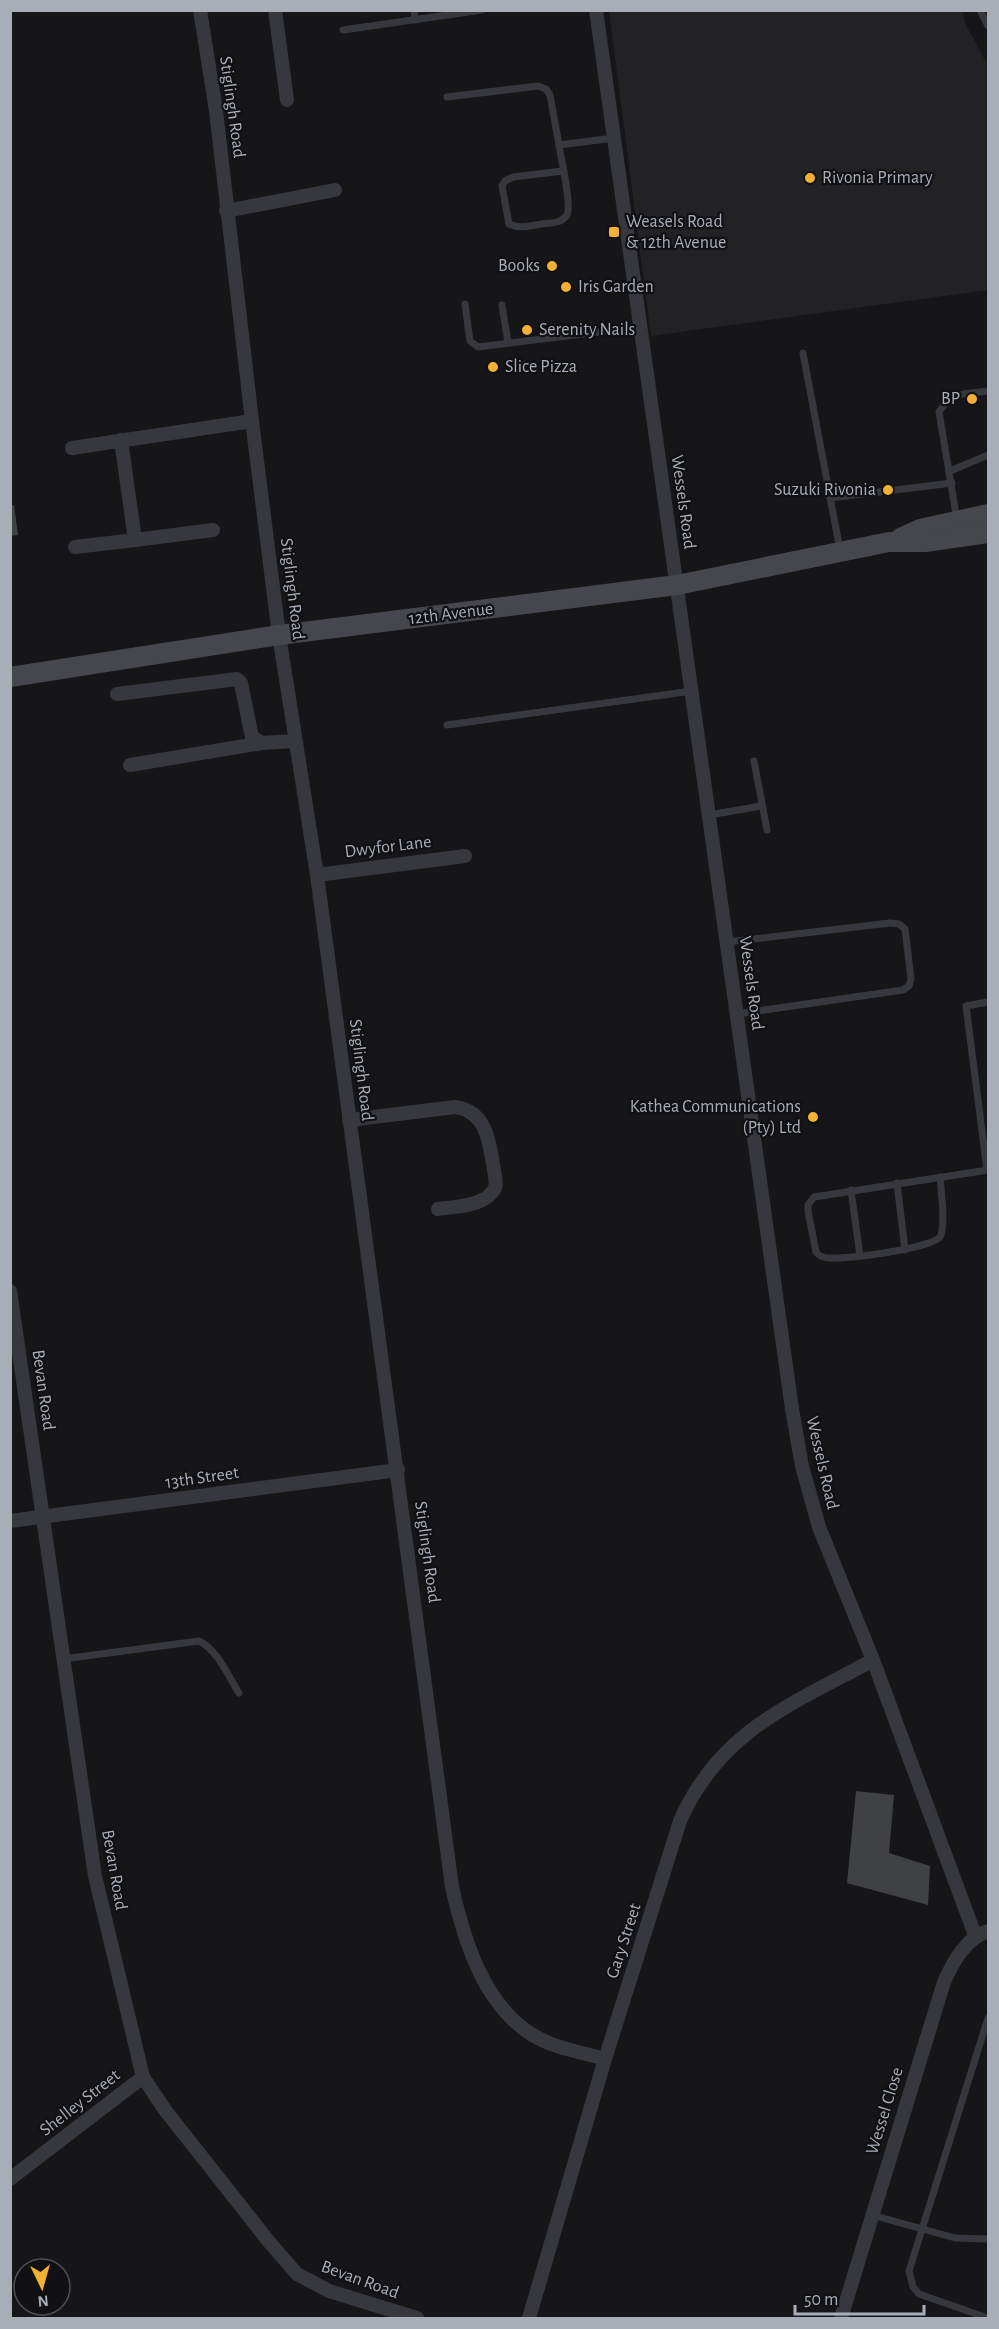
<svg xmlns="http://www.w3.org/2000/svg" width="999" height="2329" font-family="'Alegreya Sans',sans-serif">
<rect width="100%" height="100%" fill="#161618"/>
<!-- built -->
<polygon fill="#222225" points="609,11 963,11 965,23 988,66 988,290 651,336"/>
<!-- building -->
<g fill="#404145">
<polygon points="14,505 18,535 10,536 10,506"/>
<polygon points="856,1791 894,1795 889,1853 930,1866 928,1905 847,1883"/>
</g>
<g fill="none" stroke-linecap="round" stroke-linejoin="round">
<!-- lane -->
<g stroke="#37383d" stroke-width="7">
<polyline points="414,10 415,20"/>
<polyline points="980,10 988,26"/>
<polyline points="343,30 482,10"/>
<polyline points="447,97 538,86 546,89 550,95 559,145"/>
<path d="M563 171 513 177 505 181 502 186 509 224C519 229 530 226 541 224 550 223 561 224 567 215 572 206 561 158 559 145L614 138"/>
<polyline points="465,304 470,341 478,347 640,327"/>
<polyline points="502,305 508,343"/>
<polyline points="803,353 840,550"/>
<polyline points="950,471 988,455"/>
<polyline points="830,498 952,483"/>
<polyline points="957,520 939,412 947,400 963,394 988,391"/>
<polyline points="447,725 692,691"/>
<polyline points="754,761 767,830"/>
<polyline points="709,815 761,806"/>
<polyline points="727,942 890,923 899,924 905,929 911,979 909,986 903,990 737,1014"/>
<polyline points="987,1170 966,1006 988,1002"/>
<path d="M940 1177C941 1189 946 1227 940 1237 932 1248 838 1262 823 1257 819 1256 819 1255 816 1252L808 1211V1205L814 1197 988 1170"/>
<polyline points="897,1183 905,1250"/>
<polyline points="851,1190 860,1256"/>
<path d="M63 1659 199 1641C218 1650 228 1676 239 1693"/>
<polyline points="988,2018 909,2271 913,2287 919,2294 988,2318"/>
<polyline points="872,2215 955,2238 988,2239"/>
</g>
<!-- street -->
<g stroke="#37383d" stroke-width="14">
<path d="M200 10 216 111 252 421 279 635 317 875 452 1887C464 1940 483 2003 531 2034 553 2048 581 2052 605 2059"/>
<polyline points="275,10 287,100"/>
<polyline points="596,10 792,1409 802,1466 819,1527 873,1660 975,1935"/>
<polyline points="226,211 335,190"/>
<polyline points="72,448 252,421"/>
<polyline points="135,540 213,530"/>
<polyline points="75,547 135,540 121,440"/>
<polyline points="117,694 237,679 241,683 252,737 262,743 295,741"/>
<polyline points="130,765 262,743"/>
<polyline points="317,875 465,856"/>
<path d="M349 1120 455 1107C485 1111 489 1139 493 1164 494 1172 497 1180 495 1188 485 1207 457 1206 438 1209"/>
<polyline points="10,1291 95,1876 143,2077 165,2110 270,2243 297,2274 329,2291 417,2318"/>
<polyline points="10,1521 398,1470"/>
<polyline points="10,2179 143,2077"/>
<path d="M529 2318 605 2059 680 1821C720 1730 791 1705 873 1660"/>
<path d="M841 2318 944 1982C953 1962 966 1938 988 1931"/>
</g>
<!-- secondary -->
<g stroke="#45474d" stroke-width="20">
<polyline points="900,538 920,529 988,514"/>
<polyline points="10,677 279,635 677,585 889,542 925,542 988,533"/>
</g>
</g>
<!-- markers -->
<g fill="#f2b134" stroke="#111113" stroke-width="2">
<circle cx="810" cy="178" r="6"/>
<rect x="608" y="226" width="12" height="12" rx="3"/>
<circle cx="552" cy="266" r="6"/>
<circle cx="566" cy="287" r="6"/>
<circle cx="527" cy="330" r="6"/>
<circle cx="493" cy="367" r="6"/>
<circle cx="972" cy="399" r="6"/>
<circle cx="888" cy="490" r="6"/>
<circle cx="813" cy="1117" r="6"/>
</g>
<g text-anchor="middle" dominant-baseline="central" stroke-width="4.5" stroke-linejoin="round" paint-order="stroke">
<!-- street labels -->
<g font-size="18" fill="#a8adb8" stroke="#111113">
<text transform="translate(232 107) rotate(82)">Stiglingh Road</text>
<text transform="translate(683 502) rotate(82)">Wessels Road</text>
<text transform="translate(292 589) rotate(83)">Stiglingh Road</text>
<text transform="translate(451 614) rotate(-7)">12th Avenue</text>
<text transform="translate(388 847) rotate(-7)">Dwyfor Lane</text>
<text transform="translate(751 983) rotate(82)">Wessels Road</text>
<text transform="translate(361 1070) rotate(83)">Stiglingh Road</text>
<text transform="translate(43 1390) rotate(82)">Bevan Road</text>
<text transform="translate(822 1463) rotate(77)">Wessels Road</text>
<text transform="translate(202 1478) rotate(-8)">13th Street</text>
<text transform="translate(427 1552) rotate(82)">Stiglingh Road</text>
<text transform="translate(114 1870) rotate(80)">Bevan Road</text>
<text transform="translate(624 1941) rotate(-72)">Gary Street</text>
<text transform="translate(80 2103) rotate(-38)">Shelley Street</text>
<text transform="translate(885 2111) rotate(-73)">Wessel Close</text>
<text transform="translate(360 2280) rotate(20)">Bevan Road</text>
</g>
<!-- poi labels -->
<g font-size="18" fill="#a8adb8" stroke="#111113" text-anchor="start">
<text x="822" y="178">Rivonia Primary</text>
<text x="626" y="222">Weasels Road<tspan x="626" dy="21">&amp; 12th Avenue</tspan></text>
<text x="540" y="266" text-anchor="end">Books</text>
<text x="578" y="287">Iris Garden</text>
<text x="539" y="330">Serenity Nails</text>
<text x="505" y="367">Slice Pizza</text>
<text x="960" y="399" text-anchor="end">BP</text>
<text x="876" y="490" text-anchor="end">Suzuki Rivonia</text>
<text x="801" y="1107" text-anchor="end">Kathea Communications<tspan x="801" dy="21">(Pty) Ltd</tspan></text>
</g>
</g>
<!-- border -->
<rect width="999" height="2329" fill="none" stroke="#a8adb8" stroke-width="24"/>
<!-- north arrow -->
<g transform="translate(42 2287) rotate(175)"><circle r="28" fill="#111113" stroke="#4d4f55" stroke-width="1.5"/>
<path d="M0-4.5L10 22L0 15L-10 22Z" fill="#f2b134"/>
<text y="-9" font-size="16" font-weight="bold" text-anchor="middle" fill="#a8adb8">N</text>
</g>
<!-- scale -->
<path d="M795 2305v9h129v-9" fill="none" stroke="#a8adb8" stroke-width="3"/>
<text x="804" y="2305" font-size="18" fill="#a8adb8" stroke="#111113" stroke-width="4.5" paint-order="stroke">50 m</text>
</svg>
